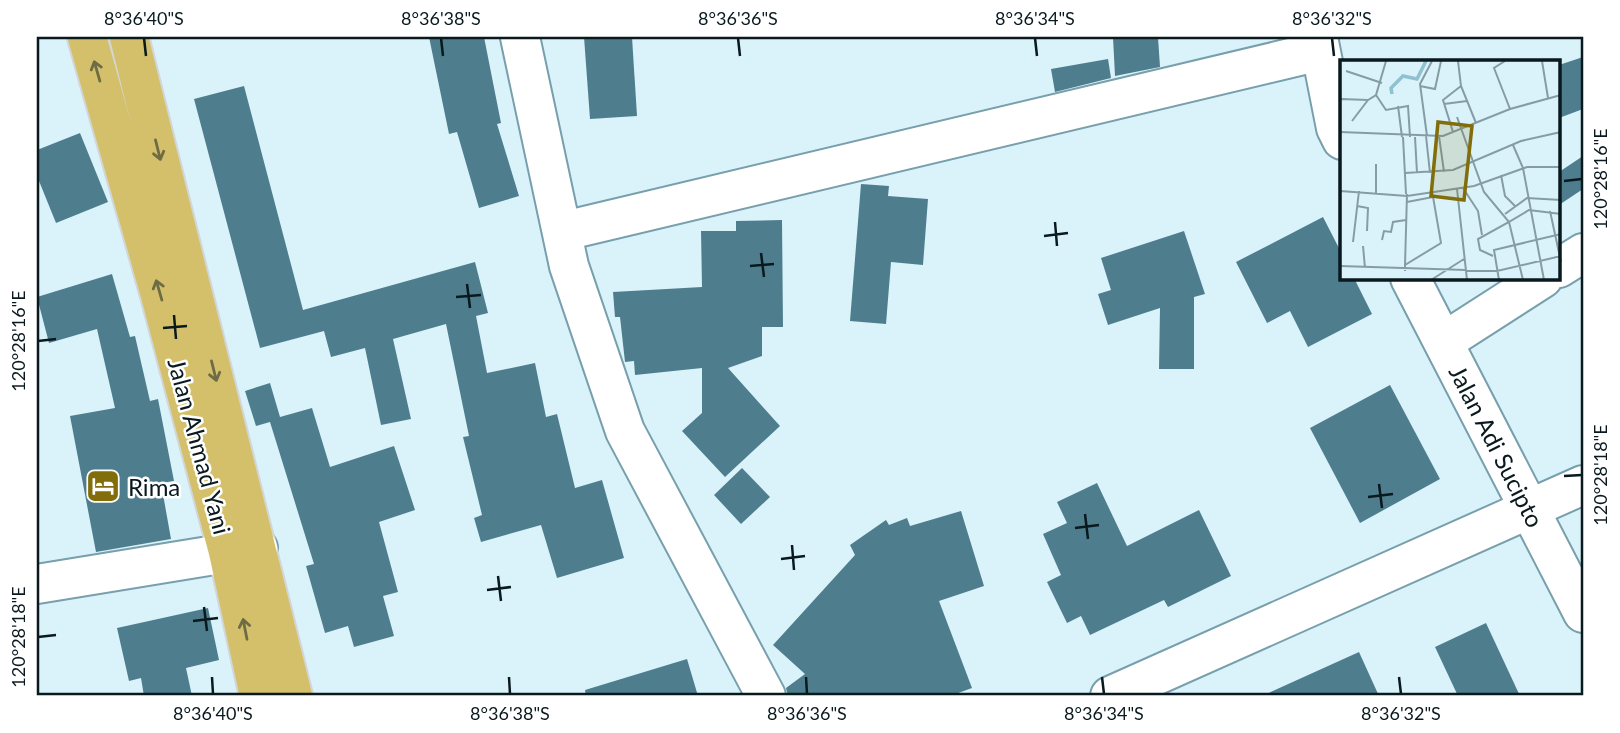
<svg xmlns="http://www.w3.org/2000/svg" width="1620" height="733" font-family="Lato,sans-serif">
<rect width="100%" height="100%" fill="#daf3fb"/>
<!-- building -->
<g fill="#4e7e8d">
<polygon points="429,37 484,37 501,123 497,124 519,196 479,208 457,132 449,134"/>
<polygon points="584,37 632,37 637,116 590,119"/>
<polygon points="1113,37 1158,37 1160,67 1115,76"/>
<polygon points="1583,57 1583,109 1559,118 1559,65"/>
<polygon points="1108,59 1111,78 1055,92 1051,69"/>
<polygon points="244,86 303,310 475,262 488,313 476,316 487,373 535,363 546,417 557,414 575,488 602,480 624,558 557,578 541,525 481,542 474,518 482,515 463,437 469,436 446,324 393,339 411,419 381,425 365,348 331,357 324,331 260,348 194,99"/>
<polygon points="80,133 108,202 56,223 37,176 37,150"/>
<polygon points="1583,156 1583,189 1559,205 1559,172"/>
<polygon points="861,184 889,186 888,196 928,199 923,265 891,262 886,324 850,321"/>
<polygon points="1323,217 1342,254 1342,278 1354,278 1372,314 1308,347 1290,311 1267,323 1236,262"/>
<polygon points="782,220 783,327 762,327 762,356 728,368 780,426 725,477 682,431 702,413 702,368 635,375 634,361 625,362 620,317 615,317 613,292 702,287 701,231 736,231 736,221"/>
<polygon points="1184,231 1205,294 1194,297 1194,369 1159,369 1160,308 1108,325 1098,294 1111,290 1101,258"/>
<polygon points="112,274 130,337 135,336 150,401 158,399 174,481 161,483 171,539 96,552 70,416 115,408 97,329 49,343 37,297"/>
<polygon points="270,383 280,417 312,408 330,467 394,446 415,510 379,522 398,592 383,596 394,636 354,647 348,626 325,633 306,566 314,564 270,422 256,426 245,391"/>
<polygon points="1390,385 1440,479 1360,523 1310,428"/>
<polygon points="742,468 770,497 741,524 714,495"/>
<polygon points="1097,483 1127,546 1199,510 1231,576 1168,607 1164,600 1090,635 1081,616 1067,623 1047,582 1061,575 1043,534 1067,523 1057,502"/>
<polygon points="961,511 984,586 939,601 972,688 950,696 788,696 786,688 805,674 773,645 855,555 850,545 886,520 889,525 907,518 910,526"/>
<polygon points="208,608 219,660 186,668 192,696 144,696 141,678 129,681 117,628"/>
<polygon points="1486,623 1520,696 1458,696 1435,647"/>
<polygon points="1359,652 1379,696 1262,696"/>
<polygon points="687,659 698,696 586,696 585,690"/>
</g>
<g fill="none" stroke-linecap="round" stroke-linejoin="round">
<!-- minor casing -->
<g stroke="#779fac" stroke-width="42">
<g id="minor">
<polyline points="520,37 569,266 625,431 766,696"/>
<polyline points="564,231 1320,51"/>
<polyline points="1559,268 1583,253"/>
<polyline points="1445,341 1543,278"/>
<polyline points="1110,696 1583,485"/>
</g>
</g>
<!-- tertiary casing -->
<g stroke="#779fac" stroke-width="42">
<g id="tertiary">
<polyline points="1318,37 1336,128 1342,140"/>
<polyline points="1410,278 1583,613"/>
<polyline points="37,584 258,548"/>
</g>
</g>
<!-- trunk casing -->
<g stroke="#d3d6d6" stroke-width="42">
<g id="trunk">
<polyline points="87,37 160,295 228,552 259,696"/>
<polyline points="129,37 293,696"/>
</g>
</g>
<!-- minor -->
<use href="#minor" stroke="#fff" stroke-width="38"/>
<!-- tertiary -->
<use href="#tertiary" stroke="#fff" stroke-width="38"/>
<!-- trunk -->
<use href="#trunk" stroke="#d4c06a" stroke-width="38"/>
</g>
<!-- one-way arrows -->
<defs><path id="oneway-shaft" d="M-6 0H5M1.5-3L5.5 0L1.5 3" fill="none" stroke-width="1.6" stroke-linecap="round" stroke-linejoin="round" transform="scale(1.75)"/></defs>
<g stroke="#6e6c44">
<use href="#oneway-shaft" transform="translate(97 71) rotate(-106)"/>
<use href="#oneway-shaft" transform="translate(158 150) rotate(76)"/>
<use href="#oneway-shaft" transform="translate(159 290) rotate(-106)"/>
<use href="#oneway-shaft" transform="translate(214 371) rotate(76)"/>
<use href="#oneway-shaft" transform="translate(245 629) rotate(-101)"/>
</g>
<!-- ticks -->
<path fill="none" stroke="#09191e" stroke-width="2.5" d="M144 38 146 56M441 38 443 56M738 38 740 56M1035 38 1037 56M1332 38 1334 56M1564 181 1582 179M1055 222 1057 246M1044 236 1068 233M761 253 764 277M750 266 774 264M467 284 470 308M456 297 481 295M174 315 176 339M163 328 187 326M38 341 56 339M1564 476 1582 475M1379 484 1382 508M1368 497 1393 494M1085 514 1088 539M1075 528 1099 525M792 545 794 570M781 559 805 556M498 576 501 601M487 590 511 587M204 607 207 631M193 621 218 618M38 637 56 635M212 677 213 694M509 677 510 694M806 677 807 694M1102 677 1104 694M1399 677 1401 694"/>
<!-- icons -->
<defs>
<g id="hotel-square" transform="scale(1.75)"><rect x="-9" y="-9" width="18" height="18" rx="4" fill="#816e0a" stroke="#fff"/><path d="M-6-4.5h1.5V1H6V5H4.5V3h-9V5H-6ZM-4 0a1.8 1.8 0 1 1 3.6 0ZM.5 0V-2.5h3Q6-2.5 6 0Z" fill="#fff"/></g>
</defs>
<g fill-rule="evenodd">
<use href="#hotel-square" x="103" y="486"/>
</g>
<g text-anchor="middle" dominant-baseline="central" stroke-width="5" stroke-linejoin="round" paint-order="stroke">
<!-- street labels -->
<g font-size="24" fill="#09191e" stroke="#fff">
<text transform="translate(200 446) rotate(75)">Jalan Ahmad Yani</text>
<text transform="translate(1497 446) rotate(63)">Jalan Adi Sucipto</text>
</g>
<!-- poi labels -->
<g font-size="24" fill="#09191e" stroke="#fff" text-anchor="start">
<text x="128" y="486">Rima</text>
</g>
</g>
<!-- overview -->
<g transform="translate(1340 60)">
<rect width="220" height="220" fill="#daf3fb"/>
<path fill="none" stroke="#90c1d1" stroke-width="3.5" d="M52 34 51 28 63 16 77 19 86 1"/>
<path fill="none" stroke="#869ca3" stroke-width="2" d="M118 1 121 26 136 63M165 1 154 8 170 49M202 1 208 38M6 11 42 23M0 15V63M80 26 95 29 101 1M36 35 46 50 68 46 70 77M1 39 28 40 36 35 46 1M104 44 127 41M58 46 62 77M117 57 144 132 169 162 138 179 140 190 153 196M12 61 28 40M0 72 103 76 170 49 221 35M113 72 103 40 121 26M86 76 90 113M87 76 80 24 92 1M99 76 104 112M63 77 66 134M75 77 77 113M173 85 183 108 204 220M65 113 113 110 181 81 221 72M161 115 165 136 175 146M123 128 138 151 142 175M117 129 127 220M0 131 67 136 134 126 187 107H221M36 134V104M67 142 93 137M17 146 28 148 27 171M210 151 221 202M165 154 187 138 221 140M42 180 44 171 51 172 53 162 66 160M13 182 19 131M23 186 25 208M65 205 67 134M0 206 157 211 221 196M65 211V205L101 183 92 131M91 220 124 199M159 220 154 190 221 174M183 220 169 162 189 150 221 154"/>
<path fill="#816e0a" fill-opacity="0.15" stroke="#816e0a" stroke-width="3.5" d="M98 62 132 66 124 140 91 136Z"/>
<rect width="220" height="220" fill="none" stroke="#09191e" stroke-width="3.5"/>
</g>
<!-- border -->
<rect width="1620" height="733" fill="none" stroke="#ffffff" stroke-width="77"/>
<rect x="38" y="38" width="1544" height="656" fill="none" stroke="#09191e" stroke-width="2.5"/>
<g font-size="18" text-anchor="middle" fill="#09191e">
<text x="144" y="25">8°36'40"S</text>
<text x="441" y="25">8°36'38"S</text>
<text x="738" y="25">8°36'36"S</text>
<text x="1035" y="25">8°36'34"S</text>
<text x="1332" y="25">8°36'32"S</text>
<text transform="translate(1601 179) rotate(-90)" y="6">120°28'16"E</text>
<text transform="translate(19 341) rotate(-90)" y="6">120°28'16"E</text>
<text transform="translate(1601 475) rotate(-90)" y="6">120°28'18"E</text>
<text transform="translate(19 637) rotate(-90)" y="6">120°28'18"E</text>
<text x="213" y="720">8°36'40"S</text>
<text x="510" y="720">8°36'38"S</text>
<text x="807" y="720">8°36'36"S</text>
<text x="1104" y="720">8°36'34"S</text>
<text x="1401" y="720">8°36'32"S</text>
</g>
</svg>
